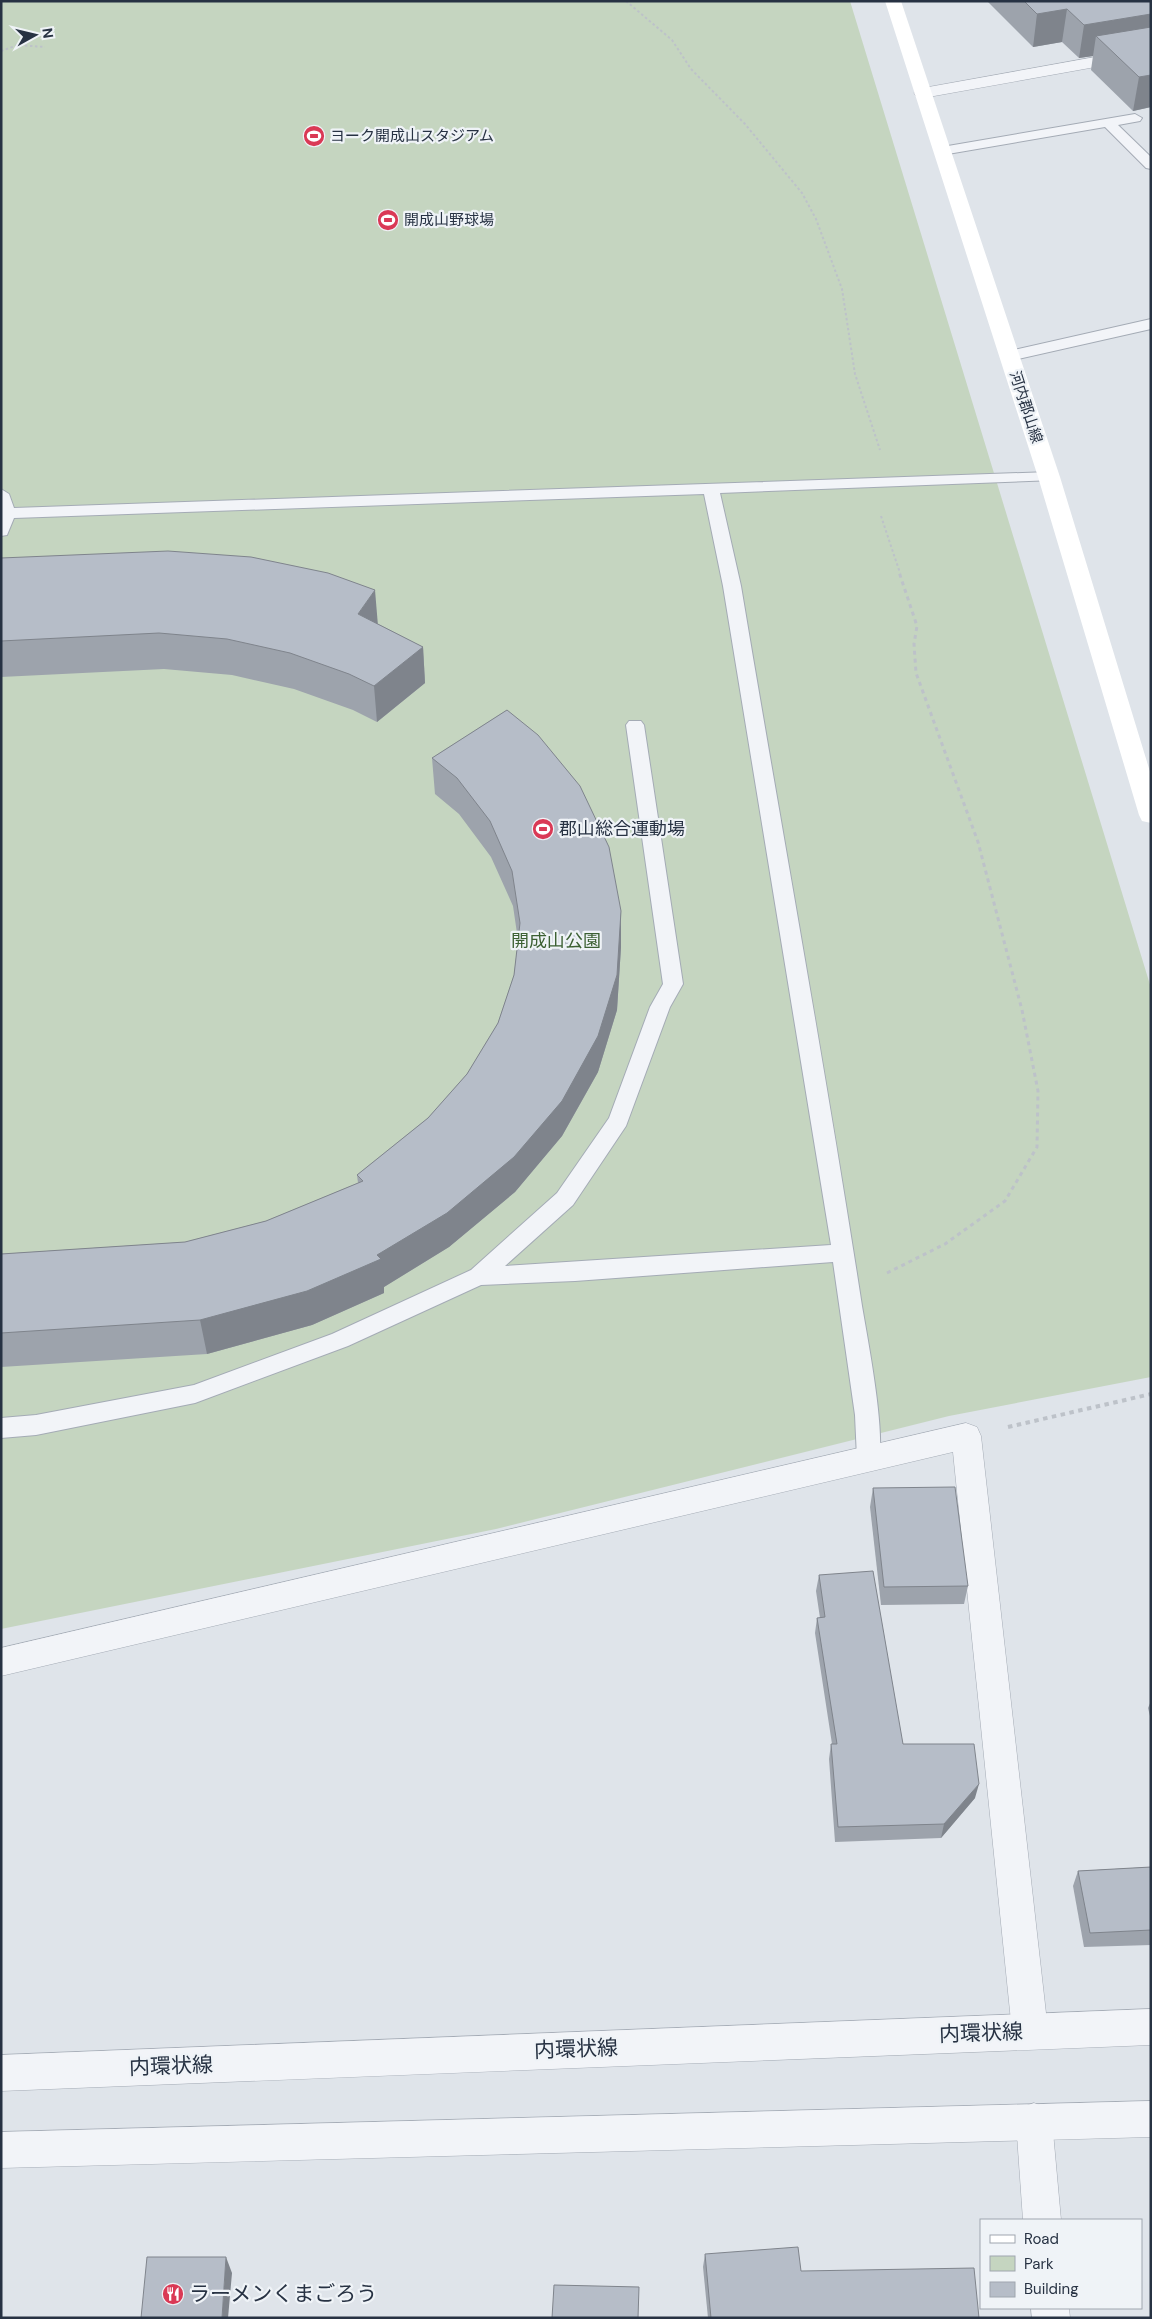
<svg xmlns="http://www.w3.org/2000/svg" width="1152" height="2319" font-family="'DM Sans','Noto Sans JP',sans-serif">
<rect width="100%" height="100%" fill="#dfe4ea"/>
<!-- green -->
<polygon fill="#c5d5c0" points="1,1 850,1 1151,988 1151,1377 949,1416 496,1529 1,1629"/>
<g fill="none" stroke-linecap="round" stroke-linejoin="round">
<!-- service casing -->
<g stroke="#a4abb5" stroke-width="2">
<g id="service">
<polygon points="1135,114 1142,118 1140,121 1118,125 1151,157 1151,169 1146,168 1105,127 942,155 935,151 942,147"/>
<polygon points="1151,319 1151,329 1009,361 1001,356 1009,351"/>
<path d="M1049 472 1055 474 1057 477 1055 480 720 493 741 586C781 826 825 1065 862 1306 867 1336 888 1443 877 1465L869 1468 861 1465 857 1458 855 1415 833 1262 575 1281 481 1285 348 1346 195 1403 36 1435 1 1438V1418L36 1415 194 1385 332 1334 471 1270 557 1193 609 1118 650 1007 663 984 626 725 629 721H641L644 725 683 984 670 1007 626 1126 573 1205 505 1266 831 1245 723 586 704 494 14 518 7 535 1 536V489L9 494 14 508Z"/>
</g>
</g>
<!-- minor casing -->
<g stroke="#a4abb5" stroke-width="1">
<g id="minor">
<polygon points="966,1423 977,1427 981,1436 1048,2031 1043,2043 1030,2049 1017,2043 1012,2031 953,1452 1,1676 1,1648"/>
<polygon points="1034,2103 1047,2108 1052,2121 1061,2220 1023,2220 1016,2121 1021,2108"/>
<polygon points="1031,2308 1069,2308 1070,2318 1032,2318"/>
</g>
</g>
<!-- tertiary casing -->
<g stroke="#a4abb5" stroke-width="1">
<g id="tertiary">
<polygon points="1151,47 1151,57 923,98 917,97 914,93 917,89 923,88"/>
<polygon points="1151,2009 1151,2045 1,2091 1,2055"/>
<polygon points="1151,2101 1151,2137 1,2168 1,2132"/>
</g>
</g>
<!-- path-far2 -->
<g stroke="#bdc2c9" stroke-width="2" stroke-dasharray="2.5 2.5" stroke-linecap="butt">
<polyline points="626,1 672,40 691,69 745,124 802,193 816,219 842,289 855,374 880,450"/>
<polyline points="1,51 18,45 45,47"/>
<polyline points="881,516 900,573"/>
</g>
<!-- path-far1 -->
<polyline stroke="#bdc2c9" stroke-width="3" stroke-dasharray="4 4" stroke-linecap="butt" points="887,1273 945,1244 1005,1201 1037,1147 1038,1091 1022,1010 978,842 916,673 914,644 917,626 899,572"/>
<!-- path -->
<polyline stroke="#bdc2c9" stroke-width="4" stroke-dasharray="4.5 4.5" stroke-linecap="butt" points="1008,1427 1151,1394"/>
<!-- service -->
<use href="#service" fill="#f2f4f8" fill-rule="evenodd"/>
<!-- minor -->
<use href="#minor" fill="#f2f4f8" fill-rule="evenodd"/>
<!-- tertiary -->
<use href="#tertiary" fill="#f2f4f8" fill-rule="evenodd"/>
<!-- secondary -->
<polygon fill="#fff" fill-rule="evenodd" points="885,1 901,1 1060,477 1151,775 1151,823 1142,821 1139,815 1038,477"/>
</g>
<!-- wall -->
<g fill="#9da3ac">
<polygon points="987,1 1151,1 1151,107 1133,111 1091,70 1093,56 1079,58 1062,42 1033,47"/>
<polygon points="1,558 378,624 423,647 425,683 377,722 353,710 294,689 232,675 164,669 1,677"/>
<polygon points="507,710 621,947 617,1010 598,1072 562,1136 515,1192 449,1247 384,1287 384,1293 312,1325 207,1354 1,1367 1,1254 185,1242 266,1221 358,1183 357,1175 428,1118 467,1074 498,1023 514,975 518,940 513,906 491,857 459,814 435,794 432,758"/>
<polygon points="873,1488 968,1586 964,1604 881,1605 870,1507"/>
<polygon points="819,1575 903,1744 975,1798 941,1838 835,1842 829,1759 831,1744 832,1744 815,1633 817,1618 820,1618 816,1591"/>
<polygon points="1151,1701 1151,1720 1148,1708"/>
<polygon points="1151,1867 1151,1945 1084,1947 1073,1886 1078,1871"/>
<polygon points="705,2254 801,2271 979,2318 708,2318 703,2267"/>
</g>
<!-- shaded-wall -->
<g fill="#7f848c">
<polygon points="1067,9 1062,42 1033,47 1037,14"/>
<polygon points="1151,14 1151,46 1096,36 1093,56 1079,58 1084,25"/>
<polygon points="1151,75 1151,107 1133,111 1139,77"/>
<polygon points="375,590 378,626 358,614"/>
<polygon points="423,647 425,683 377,722 374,686"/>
<polygon points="621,911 621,947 617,1010 598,1072 562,1136 515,1192 449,1247 384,1287 384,1293 312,1325 207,1354 200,1320 377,1255"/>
<polygon points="979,1784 975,1798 941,1838 944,1824"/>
<polygon points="226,2257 232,2273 228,2318 222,2318"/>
</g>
<!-- building -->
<g fill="#b6bdc8" stroke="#7f848c">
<polygon points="1024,1 1151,1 1151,14 1084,25 1067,9 1037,14"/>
<polygon points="1151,27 1151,75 1139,77 1096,36"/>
<polygon points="168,551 251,557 328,573 375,590 358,614 423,647 374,686 349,674 290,653 227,639 159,633 1,641 1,558"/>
<polygon points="507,710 538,735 580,786 609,847 621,911 617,975 598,1036 562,1101 514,1157 447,1213 377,1255 381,1259 307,1291 200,1320 1,1333 1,1254 185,1242 266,1221 363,1181 357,1175 428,1118 467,1074 498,1023 514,975 520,923 512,871 490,821 457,778 432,758"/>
<polygon points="955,1487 968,1586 884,1587 873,1488"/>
<polygon points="873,1571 903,1744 974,1744 979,1784 944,1824 838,1827 831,1744 837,1744 817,1618 825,1617 819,1575"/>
<polygon points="1151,1867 1151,1930 1090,1933 1078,1871"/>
<polygon points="798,2247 801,2271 974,2268 979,2318 711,2318 705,2254"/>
<polygon points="147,2257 226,2257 222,2318 141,2318"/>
<polygon points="554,2285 639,2287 638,2318 552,2318"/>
</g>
<!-- icons -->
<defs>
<g id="stadium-disc" transform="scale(1.125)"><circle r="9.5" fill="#da3955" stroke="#eff3f7"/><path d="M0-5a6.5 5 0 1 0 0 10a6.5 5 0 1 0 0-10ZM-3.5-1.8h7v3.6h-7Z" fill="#fff"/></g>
<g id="restaurant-disc" transform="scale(1.125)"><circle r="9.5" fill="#da3955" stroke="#eff3f7"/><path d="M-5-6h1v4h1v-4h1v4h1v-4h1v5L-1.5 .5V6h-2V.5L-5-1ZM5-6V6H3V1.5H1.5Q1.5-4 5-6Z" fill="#fff"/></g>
</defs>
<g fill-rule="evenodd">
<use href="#stadium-disc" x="314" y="136"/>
<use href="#stadium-disc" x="388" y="220"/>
<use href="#stadium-disc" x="543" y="829"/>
<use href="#restaurant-disc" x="173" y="2294"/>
</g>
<g text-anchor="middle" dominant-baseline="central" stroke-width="4.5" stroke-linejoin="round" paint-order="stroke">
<!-- far-poi labels -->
<g font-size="15" fill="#273243" stroke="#eff3f7" text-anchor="start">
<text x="330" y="136">ヨーク開成山スタジアム</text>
<text x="404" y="220">開成山野球場</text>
</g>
<!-- far-street labels -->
<g font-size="15" fill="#273243" stroke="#eff3f7">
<text transform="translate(1026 407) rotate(72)">河内郡山線</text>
</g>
<!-- poi labels -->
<g font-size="18" fill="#273243" stroke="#eff3f7" text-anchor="start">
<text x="559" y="829">郡山総合運動場</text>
</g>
<!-- park labels -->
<g font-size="18" fill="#3c6033" stroke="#eff3f7">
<text x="556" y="941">開成山公園</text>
</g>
<!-- near-street labels -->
<g font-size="21" fill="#273243" stroke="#eff3f7">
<text transform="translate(981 2033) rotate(-2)">内環状線</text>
<text transform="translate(576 2049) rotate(-2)">内環状線</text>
<text transform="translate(171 2066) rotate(-2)">内環状線</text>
</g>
<!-- near-poi labels -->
<g font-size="21" fill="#273243" stroke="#eff3f7" text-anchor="start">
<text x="189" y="2294">ラーメンくまごろう</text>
</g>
</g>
<!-- border -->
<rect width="1152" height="2319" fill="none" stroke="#273243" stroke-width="5"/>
<!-- legend -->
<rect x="980" y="2219" width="162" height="90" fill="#eff3f7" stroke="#9fa6af"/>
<rect x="990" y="2235" width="25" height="8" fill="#ffffff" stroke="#9fa6af"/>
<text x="1024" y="2244" font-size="15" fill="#273243">Road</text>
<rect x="990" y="2256" width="25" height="15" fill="#c5d5c0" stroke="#9fa6af"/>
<text x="1024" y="2269" font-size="15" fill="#273243">Park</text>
<rect x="990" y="2282" width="25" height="15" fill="#b6bdc8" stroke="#9fa6af"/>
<text x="1024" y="2294" font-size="15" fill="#273243">Building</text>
<!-- north arrow -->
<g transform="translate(35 35) rotate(82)" stroke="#eff3f7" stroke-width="4" paint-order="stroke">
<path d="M0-4L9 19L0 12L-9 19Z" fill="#273243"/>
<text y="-8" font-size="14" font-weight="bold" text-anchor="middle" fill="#273243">N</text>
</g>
</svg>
